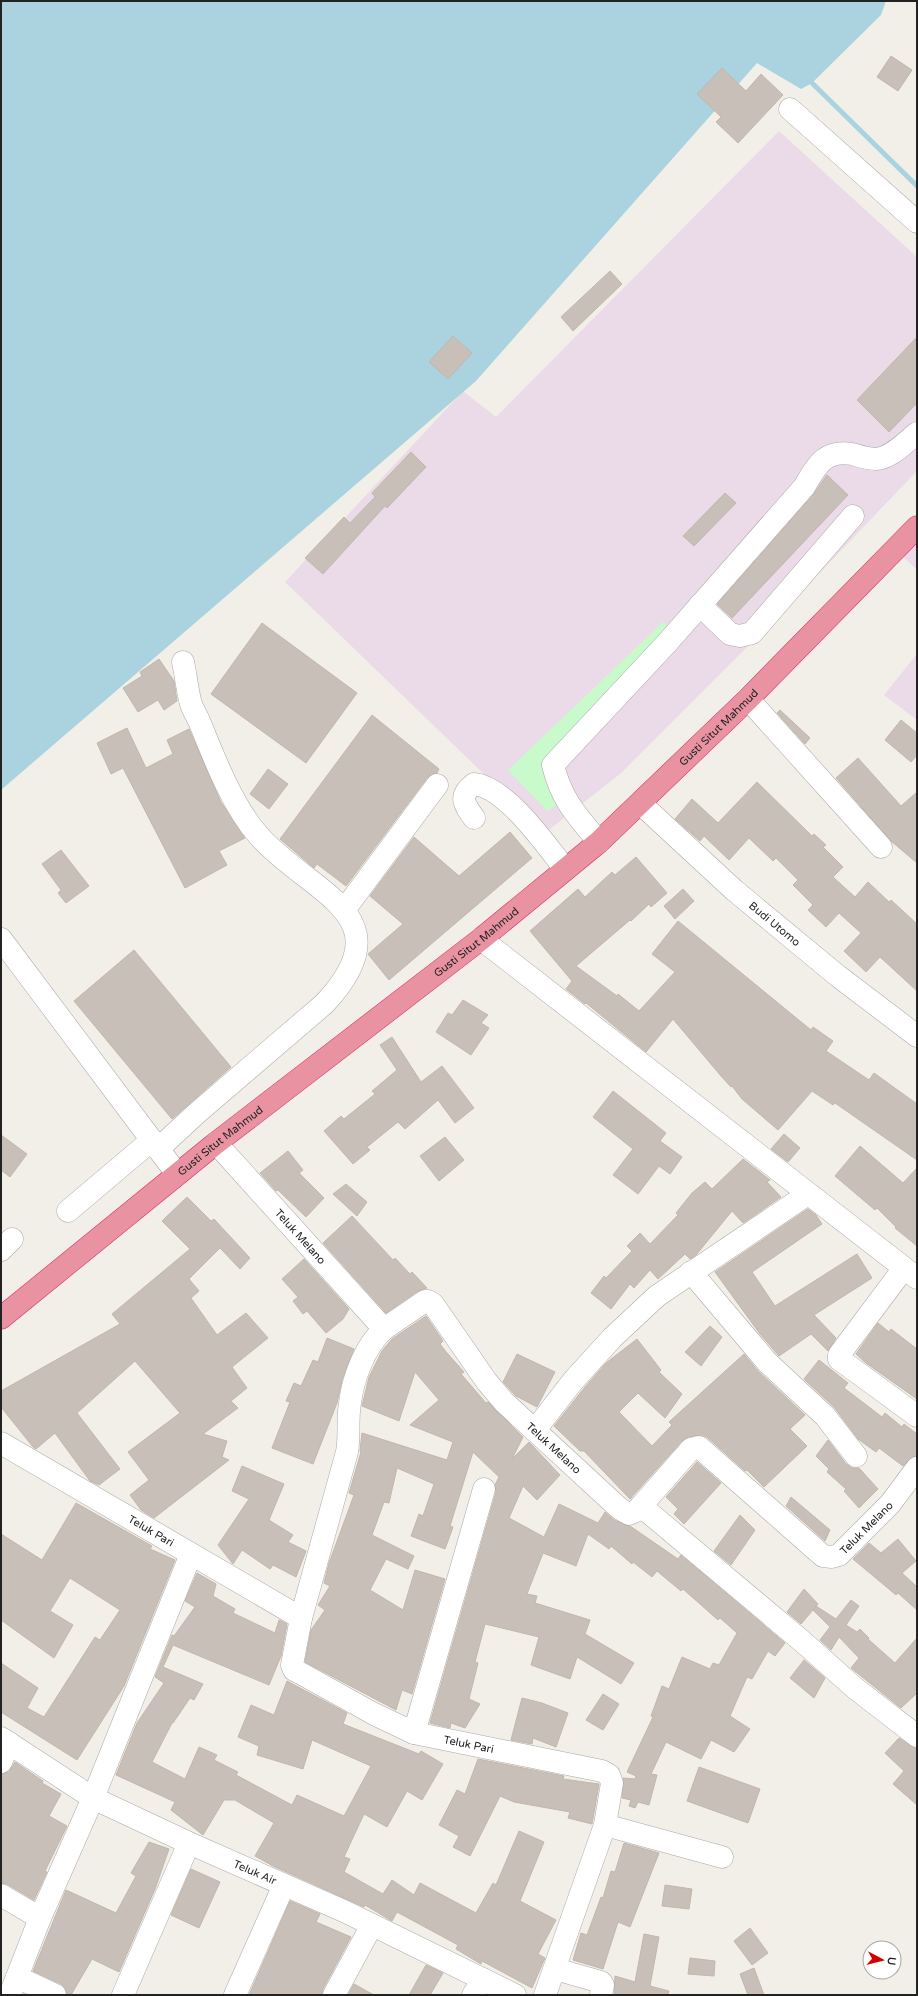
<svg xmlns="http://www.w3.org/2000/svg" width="918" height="1996" font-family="'Varela Round',sans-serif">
<rect width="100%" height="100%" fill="#f2efe9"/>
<!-- industrial -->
<g fill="#ebdbe8">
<polygon points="779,131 917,257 917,471 788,606 620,774 545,833 285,582 463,391 496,417"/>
<polygon points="917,535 917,570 899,553"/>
<polygon points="917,654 917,720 884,695"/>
</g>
<!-- park -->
<polygon fill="#c8facc" points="663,622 674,630 547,765 559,803 547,811 508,770"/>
<!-- water -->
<polygon fill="#aad3df" points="1,1 886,1 881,15 812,83 801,89 757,63 476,381 1,790"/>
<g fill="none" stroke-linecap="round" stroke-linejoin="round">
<!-- stream -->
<polyline stroke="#aad3df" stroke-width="5" points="812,83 917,186"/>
</g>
<!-- building -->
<g fill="#c7bfb8" stroke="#c4b6ab">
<polygon points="891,56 912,70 898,91 877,77"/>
<polygon points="722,68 746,91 761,74 783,95 738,143 716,122 721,117 697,94"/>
<polygon points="610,271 622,284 573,331 561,317"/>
<polygon points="453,336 472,353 448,379 429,362"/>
<polygon points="917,337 917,403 889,432 857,400"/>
<polygon points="411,452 426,467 387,508 385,506 323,574 305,558 344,517 350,523 375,497 372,493"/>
<polygon points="827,475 848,495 732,618 717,604 813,495"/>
<polygon points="725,493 736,503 694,546 683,536"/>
<polygon points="262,623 357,693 306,763 211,694"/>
<polygon points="159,659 174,681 177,701 164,710 158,700 138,712 123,688 142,676 140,672"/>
<polygon points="780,710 810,738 805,744 777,713"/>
<polygon points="372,715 439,769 437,773 427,778 346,886 317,864 314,868 280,839"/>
<polygon points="901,720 917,733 917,755 911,762 885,740"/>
<polygon points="127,728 146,768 173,754 167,740 189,729 221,802 245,838 219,851 227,865 185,888 123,768 111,774 97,743"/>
<polygon points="858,758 901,806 917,792 917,863 891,841 836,778"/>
<polygon points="268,769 288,784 269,809 250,794"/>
<polygon points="757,782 812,836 814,834 826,845 823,847 843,867 833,877 855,897 868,882 889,902 891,900 917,924 917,991 880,957 866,972 844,951 861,933 839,913 826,927 808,910 813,905 793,885 798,880 776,858 773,861 749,838 729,860 704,836 700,841 675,819 692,799 718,823"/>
<polygon points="510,832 532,858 389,980 368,954 403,924 370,896 414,837 459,876"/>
<polygon points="61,850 89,886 66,903 58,893 61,890 42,864"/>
<polygon points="636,857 667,893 651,907 649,904 631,921 630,920 576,966 617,996 618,994 639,1011 675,972 652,954 678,921 811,1030 813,1027 833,1041 826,1051 869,1080 874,1073 917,1104 917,1160 835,1103 833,1105 812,1091 778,1130 742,1099 732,1086 731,1087 721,1076 673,1019 646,1052 586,1003 585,1004 566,989 572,981 530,931 578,889 585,897 612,872 615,875"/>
<polygon points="683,889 694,901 675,919 664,906"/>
<polygon points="134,950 231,1067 172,1119 74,1001"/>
<polygon points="463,1000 488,1015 481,1023 489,1028 471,1055 436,1032 448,1013 452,1015"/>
<polygon points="392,1037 421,1082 442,1066 474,1108 455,1123 438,1100 405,1129 398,1122 367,1147 370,1150 353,1164 324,1131 341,1116 344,1119 375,1094 372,1091 397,1070 380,1045"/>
<polygon points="613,1091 666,1133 660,1141 682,1157 670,1174 659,1166 638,1194 613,1175 633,1149 593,1117"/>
<polygon points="784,1134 800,1148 788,1162 771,1149"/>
<polygon points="1,1135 27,1154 10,1177 1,1170"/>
<polygon points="445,1137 464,1160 439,1181 420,1156"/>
<polygon points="860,1146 903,1183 917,1168 917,1246 895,1228 896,1227 877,1208 875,1210 835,1176"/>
<polygon points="288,1151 303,1170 299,1173 324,1198 306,1217 278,1190 276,1191 260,1173"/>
<polygon points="743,1159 770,1180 767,1182 781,1197 743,1223 732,1211 696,1255 690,1259 685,1254 658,1279 650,1270 634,1288 630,1284 611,1309 591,1293 604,1276 606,1278 632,1251 627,1246 640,1233 650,1244 678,1215 676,1213 692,1193 705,1182 712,1189"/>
<polygon points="346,1184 367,1202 357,1216 333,1194"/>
<polygon points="187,1197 211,1221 214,1219 250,1258 240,1269 220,1248 189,1279 199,1291 191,1298 217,1335 246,1313 268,1338 232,1367 247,1388 231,1401 238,1408 203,1434 227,1441 222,1457 229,1460 154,1518 141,1510 130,1495 149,1480 128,1452 180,1413 135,1361 77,1413 120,1469 99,1485 90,1481 55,1433 36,1449 33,1447 1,1407 1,1391 120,1324 112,1314 190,1249 162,1221"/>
<polygon points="808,1209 816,1215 822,1224 752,1272 775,1306 857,1254 872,1278 814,1315 836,1338 828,1351 811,1334 779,1356 760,1334 715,1272"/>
<polygon points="352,1216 393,1260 395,1258 410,1274 412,1272 427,1288 418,1291 386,1313 323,1243"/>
<polygon points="304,1259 349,1309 343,1319 326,1333 307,1311 303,1314 293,1301 298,1297 282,1279"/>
<polygon points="426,1316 443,1341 440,1344 447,1353 464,1372 461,1374 486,1403 488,1402 523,1437 512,1459 529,1442 560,1475 537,1500 523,1486 509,1518 544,1537 559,1504 598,1523 605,1512 614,1520 630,1526 678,1559 681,1555 785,1643 775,1656 768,1651 752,1679 747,1677 730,1716 750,1729 734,1752 711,1740 701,1759 666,1742 651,1774 657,1775 649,1805 638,1802 635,1808 629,1806 631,1800 622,1798 623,1778 635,1779 636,1776 627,1772 653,1717 651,1716 662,1686 669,1689 682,1657 710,1669 713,1663 719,1665 737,1633 720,1618 718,1620 683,1589 681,1591 657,1571 652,1577 633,1562 632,1564 611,1546 609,1549 588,1534 576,1566 543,1553 527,1594 537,1596 535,1603 590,1620 585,1634 634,1663 621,1684 577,1657 570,1679 531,1665 539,1637 485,1624 475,1662 478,1663 469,1699 480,1704 465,1728 451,1723 450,1728 430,1723 496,1492 495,1485 499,1477 473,1452 450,1526 453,1527 445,1549 411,1536 419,1514 423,1516 434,1484 397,1468 389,1503 384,1502 372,1535 414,1556 408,1569 386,1559 370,1590 403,1610 415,1570 445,1579 412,1694 402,1690 396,1710 305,1662 311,1630 325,1610 318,1605 330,1586 324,1583 329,1563 354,1495 349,1493 361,1452 360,1451 362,1433 447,1460 453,1442 410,1425 439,1400 415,1372 399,1421 362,1406 369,1377 382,1351 392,1339"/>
<polygon points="878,1323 889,1332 891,1329 917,1349 917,1399 866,1363 856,1354"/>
<polygon points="710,1326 722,1337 701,1366 685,1352"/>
<polygon points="327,1338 354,1349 342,1380 337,1403 313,1464 272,1448 290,1402 286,1401 294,1383 301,1386 313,1360 318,1362"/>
<polygon points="637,1339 661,1370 659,1372 682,1394 665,1418 638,1393 619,1412 652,1446 672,1425 669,1422 744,1354 758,1371 805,1415 790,1429 807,1446 764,1487 747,1470 745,1471 707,1437 702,1435 688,1437 682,1441 630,1499 584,1451 580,1451 554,1426 585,1387 606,1363"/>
<polygon points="517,1354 555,1372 537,1407 516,1396 503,1382"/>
<polygon points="819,1360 848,1383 844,1388 882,1417 885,1413 902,1427 904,1424 917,1434 917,1456 912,1457 903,1466 879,1448 876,1452 858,1439 834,1407 804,1379"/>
<polygon points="828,1440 846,1464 852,1468 859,1468 878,1489 859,1508 844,1491 846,1489 827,1472 829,1469 816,1456"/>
<polygon points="697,1462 721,1483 684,1524 674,1514 678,1509 666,1497"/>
<polygon points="242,1466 284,1484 269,1520 293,1535 288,1542 306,1551 296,1577 273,1565 270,1569 242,1550 233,1564 218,1545 249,1499 232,1491"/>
<polygon points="791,1497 830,1530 825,1541 786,1506"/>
<polygon points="76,1503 152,1546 150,1549 175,1560 124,1686 77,1760 1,1712 1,1663 38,1688 27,1708 44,1717 95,1637 100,1640 120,1610 70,1578 50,1611 73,1625 54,1658 1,1620 1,1534 42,1560"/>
<polygon points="740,1515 755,1530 731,1565 714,1551"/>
<polygon points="898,1539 916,1561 902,1573 917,1587 917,1610 898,1593 896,1595 853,1559 869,1543 881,1553"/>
<polygon points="197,1573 216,1584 213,1596 235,1609 233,1613 275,1633 279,1620 287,1624 281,1656 269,1685 173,1645 163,1667 203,1684 194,1700 190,1698 173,1723 172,1723 152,1762 185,1779 199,1747 217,1755 214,1760 238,1772 236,1775 292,1805 297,1795 344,1816 371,1766 312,1740 303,1769 257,1755 259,1746 238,1737 251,1705 274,1715 287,1681 347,1713 343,1724 419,1754 421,1751 443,1764 422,1800 407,1791 387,1827 364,1814 344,1857 350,1859 344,1872 383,1894 392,1880 414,1895 420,1883 476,1913 493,1883 496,1885 519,1831 544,1842 520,1901 556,1920 538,1954 545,1958 532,1988 482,1961 481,1964 456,1949 458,1945 397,1912 392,1921 365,1905 364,1907 273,1866 255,1856 274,1823 235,1800 224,1800 203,1835 171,1810 175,1802 116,1775 137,1723 164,1683 155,1677 172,1635 174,1636 195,1607 185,1601"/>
<polygon points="804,1589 818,1604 801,1624 787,1612"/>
<polygon points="851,1600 859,1606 846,1625 857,1632 860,1629 869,1638 868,1639 895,1663 917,1638 917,1693 901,1708 851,1668 859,1658 839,1637 831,1650 820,1640 830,1627 813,1610 816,1606 836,1619"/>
<polygon points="804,1660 825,1678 814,1698 790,1678"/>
<polygon points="603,1694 619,1704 603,1730 586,1720"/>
<polygon points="522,1698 542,1703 568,1713 556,1747 533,1738 532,1744 511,1740"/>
<polygon points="899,1738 917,1749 917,1805 893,1784 904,1771 885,1753"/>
<polygon points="478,1759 564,1776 563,1779 599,1784 592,1824 568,1818 570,1812 514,1802 500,1796 470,1856 453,1847 459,1836 439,1825 457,1790 465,1794"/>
<polygon points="15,1762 43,1781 42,1783 61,1794 49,1816 67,1826 45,1871 47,1872 34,1900 7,1884 1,1883 1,1774 9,1772"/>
<polygon points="699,1767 760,1789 748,1823 687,1801"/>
<polygon points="149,1842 169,1849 155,1889 119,1972 92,1959 71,1995 67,1995 65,1988 61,1984 33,1971 66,1890 116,1913 136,1876 131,1873"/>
<polygon points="624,1843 659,1853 630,1927 618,1922 603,1969 573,1960 581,1933 587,1935 601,1897 603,1898 611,1871 615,1872"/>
<polygon points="191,1869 220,1882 199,1928 171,1915"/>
<polygon points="665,1885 692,1889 689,1909 662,1906"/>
<polygon points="290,1901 320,1914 316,1922 351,1937 323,1989 322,1995 249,1995"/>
<polygon points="750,1928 768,1953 752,1965 734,1941"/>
<polygon points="644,1934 659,1937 650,1986 669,1991 668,1995 614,1995 615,1976 635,1982"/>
<polygon points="690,1958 715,1961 714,1976 688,1974"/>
<polygon points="426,1965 443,1973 430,1995 409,1995"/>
<polygon points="754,1968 764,1995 748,1995 740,1974"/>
<polygon points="354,1984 374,1995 348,1995"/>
</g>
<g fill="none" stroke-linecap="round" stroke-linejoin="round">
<!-- minor casing -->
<g stroke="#a9a9a9" stroke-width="23">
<g id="minor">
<polyline points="790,109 917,222"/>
<polyline points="700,605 730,634 740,636 752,633 853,516"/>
<polyline points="748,699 881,847"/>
<path id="s1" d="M640 803 734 890 838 976 917 1036"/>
<path d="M474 818C464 804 458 796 474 784 506 787 546 845 565 869"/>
<path d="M599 842C577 816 561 799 553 765L667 643 804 487C816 467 824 449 852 454 859 456 868 459 876 459 891 458 906 442 917 433"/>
<polyline points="345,909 437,785"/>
<polyline points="1,939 177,1174"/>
<polyline points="481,939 917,1278"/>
<path id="s2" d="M216 1143 384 1329 425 1301H428L433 1304 487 1382 504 1402 620 1509 629 1514 636 1511 641 1506 691 1449 699 1447 823 1556 832 1557 839 1555 890 1504 917 1468"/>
<path d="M158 1149 197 1113 324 1004C408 915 310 894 259 836 233 807 214 758 200 723 197 716 193 710 191 704 187 690 186 675 183 662"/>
<polyline points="68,1211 152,1140"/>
<polyline points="1,1250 12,1239"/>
<polyline points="904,1268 839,1355 839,1359 917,1416"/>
<polyline points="691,1272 767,1362 825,1416 856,1456"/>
<path id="s3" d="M384 1329C365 1346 353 1378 350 1403 347 1419 350 1436 347 1452L301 1618 292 1665 294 1670 302 1674 374 1714 414 1733 602 1771 609 1775 612 1783 605 1825 545 1995"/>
<polyline points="535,1430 573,1381 612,1338 657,1296 808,1194"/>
<path id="s4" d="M1 1443 301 1618"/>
<polyline points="641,1506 803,1642 856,1689 917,1736"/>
<polyline points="414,1733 484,1489"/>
<path id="s5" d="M1 1738 93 1798 189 1843 346 1912 515 1995"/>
<polyline points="1,1762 9,1743"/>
<polyline points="605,1825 722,1857"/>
<polyline points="1,1895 40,1918"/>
<polyline points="555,1969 601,1982 603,1985 601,1995"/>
<polyline points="17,1977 55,1995"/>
<polyline points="10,1995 40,1918 93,1798 191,1554"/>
<polyline points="123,1995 189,1843"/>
<polyline points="235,1995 284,1885"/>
<polyline points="334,1995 372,1925"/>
<polyline points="473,1995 483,1979"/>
</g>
</g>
<!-- highway casing -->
<g stroke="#dc2a67" stroke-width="23">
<g id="highway">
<path id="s6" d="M1 1318 216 1143 481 939 599 842 748 699 917 527"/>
</g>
</g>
<!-- minor -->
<use href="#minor" stroke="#fff" stroke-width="22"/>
<!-- highway -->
<use href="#highway" stroke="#e892a2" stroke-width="22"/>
</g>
<g text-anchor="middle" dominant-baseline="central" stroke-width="3" stroke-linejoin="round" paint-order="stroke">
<!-- street labels -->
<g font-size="11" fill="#222" stroke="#fff">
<text stroke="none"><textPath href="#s6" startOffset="930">Gusti Situt Mahmud</textPath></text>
<text stroke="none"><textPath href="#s1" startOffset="181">Budi Utomo</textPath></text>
<text stroke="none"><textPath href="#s6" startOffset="606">Gusti Situt Mahmud</textPath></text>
<text stroke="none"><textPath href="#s6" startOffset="282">Gusti Situt Mahmud</textPath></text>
<text stroke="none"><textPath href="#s2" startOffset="126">Teluk Melano</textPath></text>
<text stroke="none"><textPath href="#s2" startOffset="498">Teluk Melano</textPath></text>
<text stroke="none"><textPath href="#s2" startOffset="917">Teluk Melano</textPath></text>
<text stroke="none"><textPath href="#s4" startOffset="174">Teluk Pari</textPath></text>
<text stroke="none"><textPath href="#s3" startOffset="549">Teluk Pari</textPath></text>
<text stroke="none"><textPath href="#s5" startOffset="288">Teluk Air</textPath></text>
</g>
</g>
<!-- border -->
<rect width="918" height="1996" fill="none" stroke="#222222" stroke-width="4"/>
<!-- north arrow -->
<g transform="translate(882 1960) rotate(97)"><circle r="19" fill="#ffffff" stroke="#a7a7a7"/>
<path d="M0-3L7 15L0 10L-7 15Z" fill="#d40000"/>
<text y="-6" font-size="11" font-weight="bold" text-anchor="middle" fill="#222222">U</text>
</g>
</svg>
